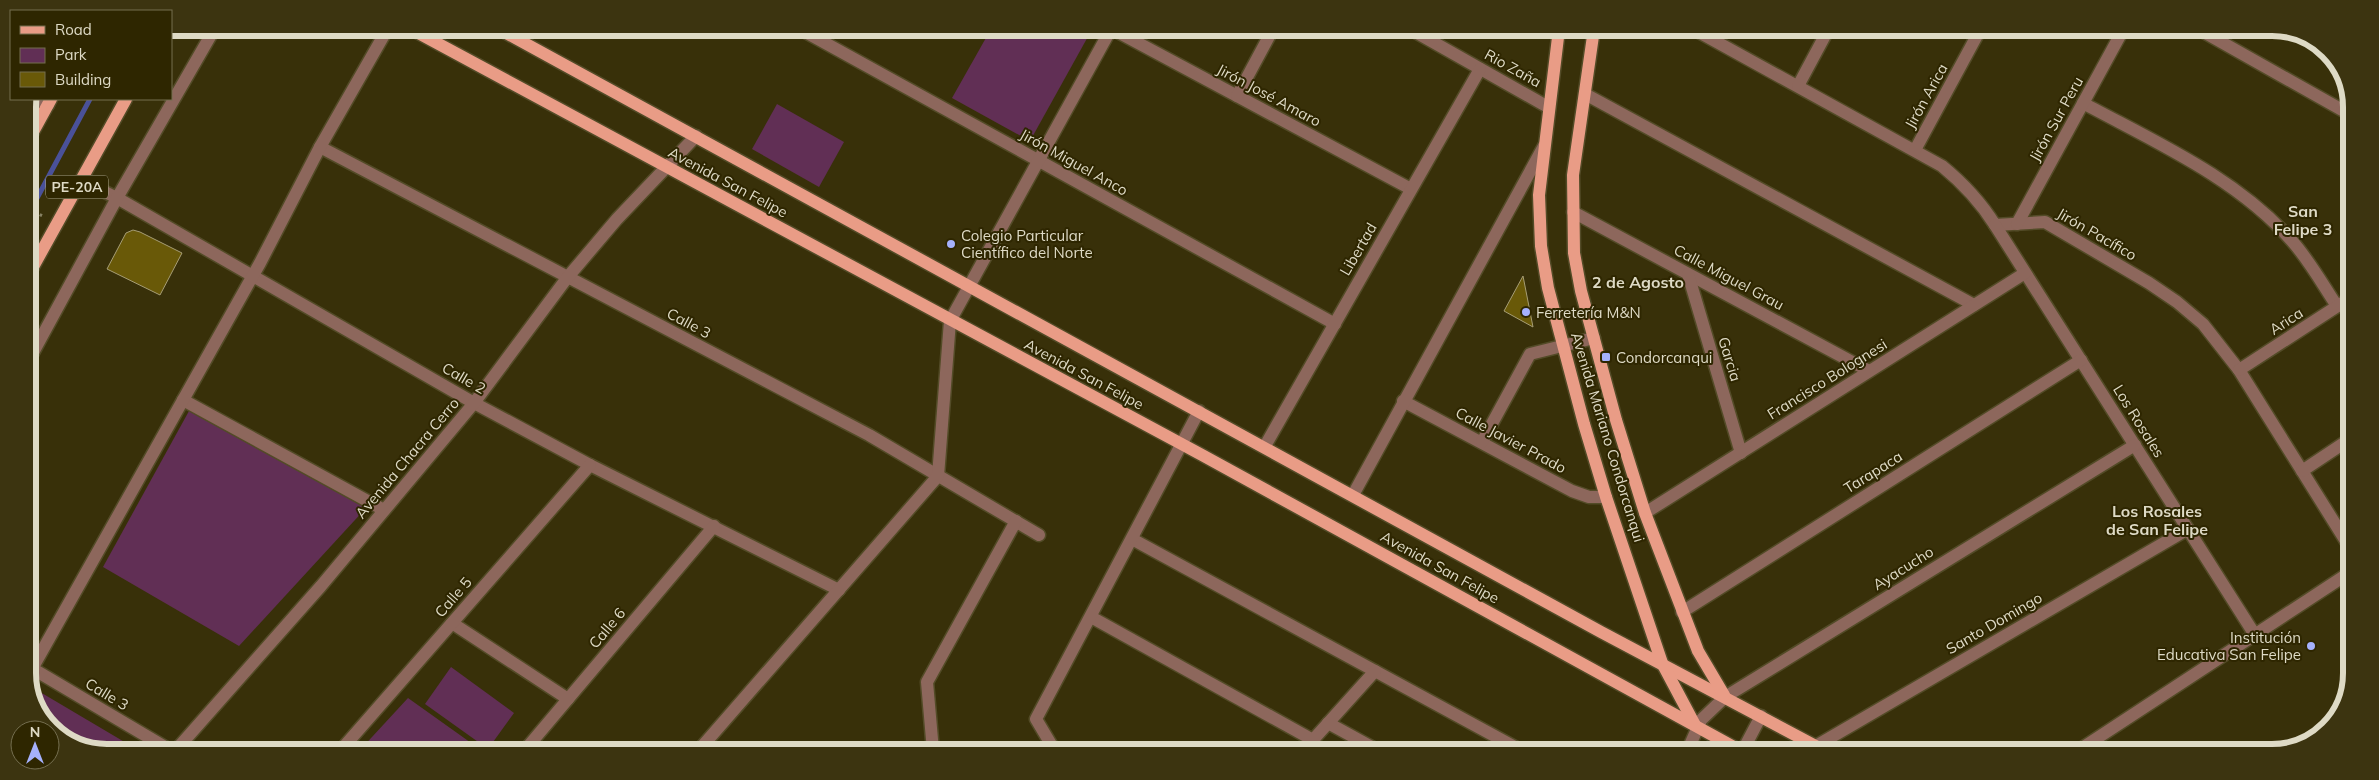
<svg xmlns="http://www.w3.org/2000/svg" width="2379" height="780" font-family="Mulish,sans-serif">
<rect width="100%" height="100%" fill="#383009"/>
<!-- green -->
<g fill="#612f55">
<polygon points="991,29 1082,29 1090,33 1030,141 952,98"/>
<polygon points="777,104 844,142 819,187 752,149"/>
<polygon points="189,411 366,508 239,646 103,567"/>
<polygon points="451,667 514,713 488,749 425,704"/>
<polygon points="35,689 138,750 86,750 44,722 33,692"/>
<polygon points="408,698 481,750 360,750"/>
</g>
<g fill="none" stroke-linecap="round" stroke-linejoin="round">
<!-- stream -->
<polyline stroke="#4a5199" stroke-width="5" points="28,215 90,99"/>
</g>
<!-- building -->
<g fill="#695908" stroke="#a69d75">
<polygon points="133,230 140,232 182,253 160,295 107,269 126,233"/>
<polygon points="1523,276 1533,327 1504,311"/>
</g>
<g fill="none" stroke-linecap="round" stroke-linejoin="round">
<!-- minor casing -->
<g stroke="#534b27" stroke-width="15">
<g id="minor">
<polyline points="798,28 1335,324"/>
<polyline points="1112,29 1411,189"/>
<polyline points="1410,29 1548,107"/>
<path d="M1695 30 1942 166C1964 184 1980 201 1995 225L2045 222 2149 283 2177 302 2203 324 2239 370 2349 546"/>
<polyline points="2200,30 2351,115"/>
<polyline points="1798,86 1828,30"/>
<polyline points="1585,94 1974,305"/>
<polyline points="1237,96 1273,29"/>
<polyline points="37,99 48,105"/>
<path d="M2083 103C2155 142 2237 178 2292 241 2309 260 2323 285 2337 306"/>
<polyline points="320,147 869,435 1039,535"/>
<polyline points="1915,150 1980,30"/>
<polyline points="81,180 117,198 474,403 590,465 839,590"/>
<polyline points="1573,212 1869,371"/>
<polyline points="2017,224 2123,30"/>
<polyline points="1995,225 2255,635"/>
<polyline points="1688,274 1741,453"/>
<polyline points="28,362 117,198 215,28"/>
<polyline points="2239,370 2350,298"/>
<polyline points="183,400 384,510"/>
<polyline points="1403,401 1572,491 1589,497 1606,497"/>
<polyline points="1482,442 1530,354 1594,338"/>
<polyline points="1265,446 1480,69"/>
<polyline points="2302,471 2350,439"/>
<polyline points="1353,495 1544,146"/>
<polyline points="1645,513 2025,273"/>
<polyline points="1132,539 1524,752"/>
<polyline points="1682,612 2081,360"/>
<polyline points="1091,617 1313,740"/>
<polyline points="452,623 568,699"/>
<polyline points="28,666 170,750"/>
<polyline points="28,676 260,263 320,147 388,28"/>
<polyline points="1328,723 1379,751"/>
<polyline points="1816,746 2188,529"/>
<polyline points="176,750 321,586 474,403 567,278 617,219 696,136"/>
<polyline points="341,750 590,465"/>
<polyline points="525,750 714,526"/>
<polyline points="699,750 938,476 950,321 1111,29"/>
<polyline points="933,751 927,682 1016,521"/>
<polyline points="1055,751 1036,719 1199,411"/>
<polyline points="1303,751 1375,671"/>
<polyline points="1687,752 1701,720 1725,697 2135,445"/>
<polyline points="1742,752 1761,716"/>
<polyline points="2076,752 2349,573"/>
</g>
</g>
<!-- major casing -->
<g stroke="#534b27" stroke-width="15">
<g id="major">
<polyline points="409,28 1202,455 1743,752"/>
<polyline points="497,28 1601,632 1827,752"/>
<polyline points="1559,29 1539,195 1541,246 1548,288 1584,424 1606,497 1662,663 1695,725"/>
<polyline points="1594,29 1573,175 1574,253 1581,291 1616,420 1645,513 1698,651 1724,695"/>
<polyline points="28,141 51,99"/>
<polyline points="28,276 126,99"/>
</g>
</g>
<!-- path -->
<polyline stroke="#868062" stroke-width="3" stroke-dasharray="2.5 4" stroke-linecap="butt" points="28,209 45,217"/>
<!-- minor -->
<use href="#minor" stroke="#8d675c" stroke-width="12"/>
<!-- major -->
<use href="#major" stroke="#e99c86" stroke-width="12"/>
</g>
<!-- markers -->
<g fill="#a5b1fc" stroke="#2e2600" stroke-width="2">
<circle cx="951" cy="244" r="5"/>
<circle cx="1526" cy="312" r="5"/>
<rect x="1601" y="352" width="10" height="10" rx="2.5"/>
<circle cx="2311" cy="646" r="5"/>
</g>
<g text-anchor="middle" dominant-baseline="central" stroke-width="4" stroke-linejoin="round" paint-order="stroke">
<!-- shield labels -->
<rect fill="#2e2600" stroke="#a9a48a" stroke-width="1" x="46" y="175.5" width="62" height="23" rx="4"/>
<g font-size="14" font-weight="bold" fill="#dedac5">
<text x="77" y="187">PE-20A</text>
</g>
<!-- street labels -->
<g font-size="15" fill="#dedac5" stroke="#2e2600">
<text transform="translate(1513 68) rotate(29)">Rio Zaña</text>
<text transform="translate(1269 95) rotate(28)">Jirón José Amaro</text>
<text transform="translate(1926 96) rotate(-61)">Jirón Arica</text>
<text transform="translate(2056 119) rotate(-61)">Jirón Sur Peru</text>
<text transform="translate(1074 162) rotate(29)">Jirón Miguel Anco</text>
<text transform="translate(728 182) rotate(28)">Avenida San Felipe</text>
<text transform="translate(2097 234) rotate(30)">Jirón Pacífico</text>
<text transform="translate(1358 249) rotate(-60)">Libertad</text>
<text transform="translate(1729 277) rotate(28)">Calle Miguel Grau</text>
<text transform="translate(2286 321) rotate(-33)">Arica</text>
<text transform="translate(689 323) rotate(28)">Calle 3</text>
<text transform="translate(1730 359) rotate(73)">Garcia</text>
<text transform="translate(1084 374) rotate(28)">Avenida San Felipe</text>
<text transform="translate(464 378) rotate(30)">Calle 2</text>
<text transform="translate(1827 379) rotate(-32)">Francisco Bolognesi</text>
<text transform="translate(2139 421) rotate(58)">Los Rosales</text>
<text transform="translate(1608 437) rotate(73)">Avenida Mariano Condorcanqui</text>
<text transform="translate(1511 440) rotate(28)">Calle Javier Prado</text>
<text transform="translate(407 458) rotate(-50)">Avenida Chacra Cerro</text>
<text transform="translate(1873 472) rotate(-32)">Tarapaca</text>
<text transform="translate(1440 567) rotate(29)">Avenida San Felipe</text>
<text transform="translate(1903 568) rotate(-32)">Ayacucho</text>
<text transform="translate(453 597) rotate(-49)">Calle 5</text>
<text transform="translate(1994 623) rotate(-30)">Santo Domingo</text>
<text transform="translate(607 628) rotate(-50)">Calle 6</text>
<text transform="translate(107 694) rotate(31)">Calle 3</text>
</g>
<!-- poi labels -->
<g font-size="15" fill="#dedac5" stroke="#2e2600" text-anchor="start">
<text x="961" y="235">Colegio Particular<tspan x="961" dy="17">Científico del Norte</tspan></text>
<text x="1536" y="312">Ferretería M&amp;N</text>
<text x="1616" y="357">Condorcanqui</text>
<text x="2301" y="637" text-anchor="end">Institución<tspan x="2301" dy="17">Educativa San Felipe</tspan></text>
</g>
<!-- neighbourhood labels -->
<g font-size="16" font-weight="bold" fill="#dedac5" stroke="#2e2600">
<text x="2303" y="211">San<tspan x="2303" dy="18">Felipe 3</tspan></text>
<text x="1638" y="282">2 de Agosto</text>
<text x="2157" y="511">Los Rosales<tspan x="2157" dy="18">de San Felipe</tspan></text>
</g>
</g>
<!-- crop -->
<path d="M0 0H2379V780H0ZM107 36H2272A71 71 0 0 1 2343 107V673A71 71 0 0 1 2272 744H107A71 71 0 0 1 36 673V107A71 71 0 0 1 107 36Z" fill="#3c3410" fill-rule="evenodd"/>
<path fill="none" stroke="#dedac5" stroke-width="6" d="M107 36H2272A71 71 0 0 1 2343 107V673A71 71 0 0 1 2272 744H107A71 71 0 0 1 36 673V107A71 71 0 0 1 107 36Z"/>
<!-- legend -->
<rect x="10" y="10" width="162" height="90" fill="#2e2600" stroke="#746e4f"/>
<rect x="20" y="26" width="25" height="8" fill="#e99c86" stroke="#746e4f"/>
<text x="55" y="35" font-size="15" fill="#dedac5">Road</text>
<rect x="20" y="48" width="25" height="15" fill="#612f55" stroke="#746e4f"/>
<text x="55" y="60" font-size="15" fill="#dedac5">Park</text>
<rect x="20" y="72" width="25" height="15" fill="#695908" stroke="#746e4f"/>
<text x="55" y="85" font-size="15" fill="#dedac5">Building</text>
<!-- north arrow -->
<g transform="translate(35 745)"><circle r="24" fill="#2e2600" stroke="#746e4f"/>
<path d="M0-4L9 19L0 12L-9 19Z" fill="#a5b1fc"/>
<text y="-8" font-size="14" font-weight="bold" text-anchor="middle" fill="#dedac5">N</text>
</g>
</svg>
